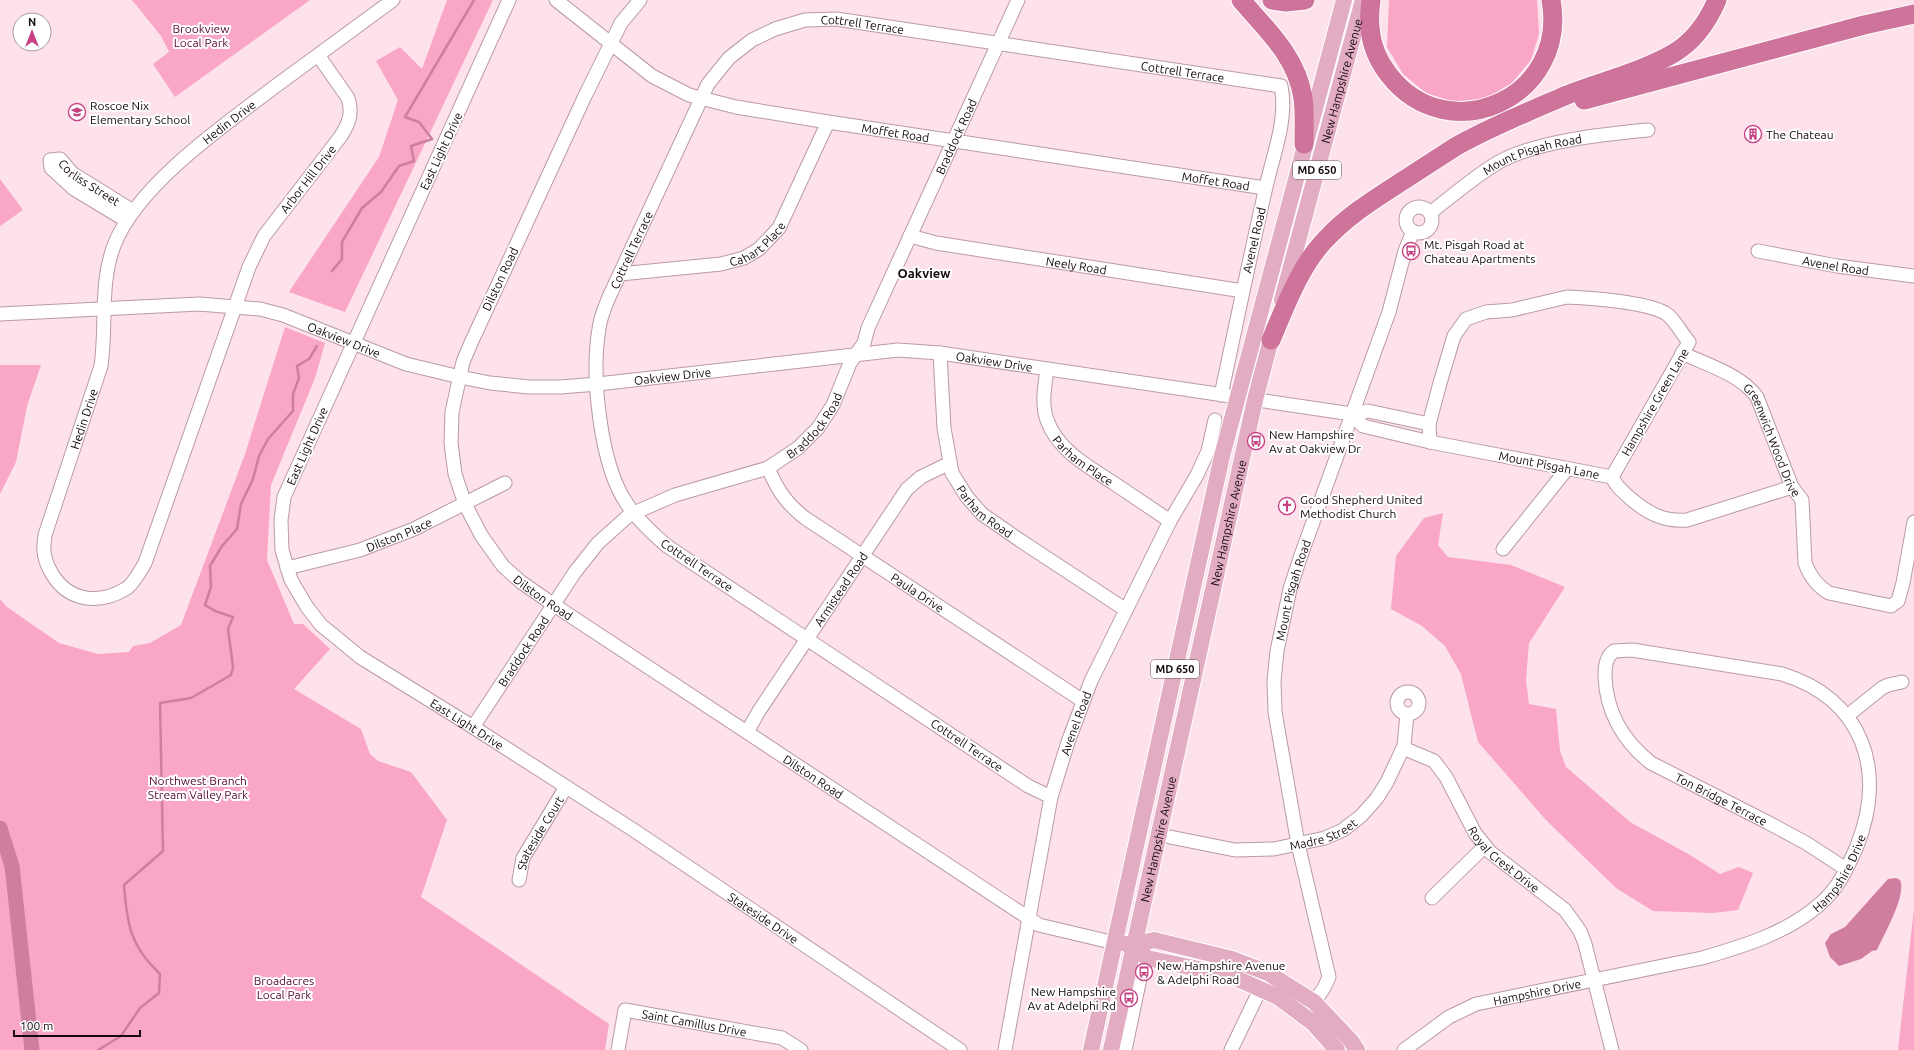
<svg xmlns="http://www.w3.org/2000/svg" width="1914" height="1050" font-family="Ubuntu,sans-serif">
<rect width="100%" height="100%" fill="#fde1eb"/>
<!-- green -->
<g fill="#f9a6c7">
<polygon points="132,0 310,0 175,97 153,64 169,52 161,36"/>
<polygon points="447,0 493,0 345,312 289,292 379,157 398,100 376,61 400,47 422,69"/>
<polygon points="1389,0 1537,0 1539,34 1531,60 1511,84 1486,98 1454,102 1426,93 1403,74 1387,47"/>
<polygon points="0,179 23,210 0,226"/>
<polygon points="285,327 325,343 315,378 271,485 267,560 294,624 303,624 330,649 294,689 361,729 370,754 378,761 411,772 447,820 421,897 609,1024 605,1050 0,1050 0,599 7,607 59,643 98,654 129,652 133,646 150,643 181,625 245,454"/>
<polygon points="0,365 41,365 27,406 16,462 0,494"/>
<polygon points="1443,513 1438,545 1448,557 1511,565 1565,587 1529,643 1526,680 1529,704 1556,709 1560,751 1566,767 1630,822 1690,855 1720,874 1739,867 1753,873 1738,910 1713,913 1653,911 1616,888 1546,820 1478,742 1461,674 1445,646 1422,626 1391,609 1396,556 1424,518"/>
<polygon points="1914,909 1914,1050 1898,1050"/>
</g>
<!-- water -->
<path fill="#d07ea0" d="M1896 878 1900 880C1907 895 1884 934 1877 950L1872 951 1861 959 1839 966 1830 957 1825 943 1831 934 1845 927 1888 879Z"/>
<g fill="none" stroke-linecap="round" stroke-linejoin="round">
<!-- stream -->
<g stroke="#d07ea0" stroke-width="2.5">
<polyline points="332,271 342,259 342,242 362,208 381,192 399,166 414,161 411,146 432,139 419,122 405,117 474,0"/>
<path d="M98 1050 121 1036 140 1008 159 993 160 974C130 946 127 924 124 885L163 851 160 703 191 698 231 675 233 667 228 629 233 617 215 611 205 605 211 587 210 566 222 546 237 529 241 504 253 479 259 456 268 439 293 411V394L299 378 297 366 309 359 317 346"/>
</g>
<!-- river -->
<polyline stroke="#d07ea0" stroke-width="15" points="0,828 12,866 32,1050"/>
<!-- minor casing -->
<g stroke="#ba9aa5" stroke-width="15">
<g id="minor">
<path id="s1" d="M509 0 284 497 281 520 282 550 291 580 307 607 321 625 337 638 360 657 473 727 635 831 960 1050"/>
<path id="s2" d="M556 0 652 76 689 95 736 107 828 122 1265 188"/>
<path id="s3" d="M640 0 621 23 584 98 471 343 463 362 452 412 451 443 455 474 465 504 481 535 503 566 521 582 554 605 1039 925 1115 943"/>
<path id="s4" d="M318 55 348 98C353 113 349 123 341 136L264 236 249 267 145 563C140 571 134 583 127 588 100 605 69 602 52 574 48 567 44 559 44 550 43 545 45 540 45 535L101 366C107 325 99 282 115 243 139 184 223 126 273 88 313 59 353 29 393 0"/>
<circle cx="1419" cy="220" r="13"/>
<path id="s5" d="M1430 213C1451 197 1476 175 1499 162 1537 141 1605 134 1648 130"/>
<path id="s6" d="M127 221 74 189 51 168 50 160 60 159 72 173 133 211"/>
<path id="s7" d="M910 236 936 243 1243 291"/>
<path id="s8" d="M1758 251 1837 266 1914 276"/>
<path id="s9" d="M620 274 721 264 744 258 759 249 779 228 828 122"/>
<path d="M1567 297C1589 298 1652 302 1668 315 1676 322 1682 334 1689 342L1612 477 1430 442 1429 424 1440 383 1454 336 1466 319 1486 312 1512 310Z"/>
<path id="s10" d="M0 314 199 304 260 309 283 315 406 364 460 377 490 383 529 387H560L598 384 898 350 940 353 1352 414 1368 411 1429 424"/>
<path id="s11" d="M940 353 944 428 952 473 967 497 982 514 1021 541 1126 610"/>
<path id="s12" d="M1682 353C1707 365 1740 374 1757 397L1792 487 1802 500 1805 563C1810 577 1817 586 1829 593L1891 606 1898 601 1903 583 1914 522"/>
<path id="s13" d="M1047 369C1045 386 1041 403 1047 420 1058 451 1089 467 1115 484 1133 496 1152 509 1170 521"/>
<polyline points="1352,414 1363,426 1430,442"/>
<path id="s14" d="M768 468C778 491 786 503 805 518L1083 701"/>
<path d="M1612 477C1616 486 1622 491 1630 498 1647 513 1664 522 1687 520L1792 487"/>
<polyline points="1503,549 1567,469"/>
<path id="s15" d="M287 568 360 550 414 529 505 483"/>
<circle cx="1408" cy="703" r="11"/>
<polyline points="1847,716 1882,688 1888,685 1902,682"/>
<path id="s16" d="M473 727 575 572 598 543 627 517 634 513 675 495 768 468 798 448 818 428 833 405 850 363 864 343 868 328 1018 0"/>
<path id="s17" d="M747 732 759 711 907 489 921 477 950 463"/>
<path id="s18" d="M1403 748 1434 761 1446 777 1475 833 1490 852 1565 910 1580 931 1585 944 1612 1050"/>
<path id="s19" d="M1051 797 1028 786 667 546C653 534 638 520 627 504 600 465 591 375 599 329 600 318 605 307 609 297L708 84 729 58 752 40 775 29 805 20 836 19 1281 86C1288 119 1273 155 1266 187 1250 256 1236 325 1221 395"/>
<path id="s20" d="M1170 837 1235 850 1274 849 1325 838 1343 830 1361 816 1377 798 1387 782 1404 746 1407 714"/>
<path id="s21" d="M519 880 523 858 566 787"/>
<polyline points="1432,898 1485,846"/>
<path id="s22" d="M1314 1002 1324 988 1329 977 1298 844 1275 712 1274 681 1277 651 1290 589 1300 558 1389 312 1405 251 1413 231"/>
<path id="s23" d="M618 1050 625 1010 782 1038 801 1050"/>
<path id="s24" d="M1005 1050 1051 797 1068 742 1091 681 1170 521 1197 475 1208 451 1215 420"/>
<polyline points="1125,1050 1142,969 1147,958"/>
<polyline points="1231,1050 1268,973"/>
<path id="s25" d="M1404 1050 1449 1017 1476 1004 1702 958C1744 946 1787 933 1820 904 1838 889 1848 867 1857 846 1887 770 1863 699 1782 674L1632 650 1614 651C1606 657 1605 666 1605 676 1606 711 1623 741 1651 763L1767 822 1806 843 1846 869"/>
</g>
</g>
<!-- major casing -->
<g stroke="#fff" stroke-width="18">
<g id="major">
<path id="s26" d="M1282 300 1363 0"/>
<polyline points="1126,944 1134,945 1154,940 1232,959 1268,973 1314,1002 1351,1041 1357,1050"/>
<polyline points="1134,945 1147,958 1231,976 1278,997 1313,1023 1337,1050"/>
<polyline points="1091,1050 1222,456 1344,0"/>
<path id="s27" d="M1111 1050 1255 400 1274 328"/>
</g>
</g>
<!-- highway casing -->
<g stroke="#fff" stroke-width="21">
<g id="highway">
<path d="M1241 0C1267 30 1297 57 1303 98 1305 113 1304 129 1304 144"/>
<polyline points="1272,0 1286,2 1305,0"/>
<path d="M1371 0C1370 9 1369 18 1370 27 1371 44 1378 61 1389 75 1449 152 1569 97 1551 0"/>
<polyline points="1584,100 1864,25 1914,14"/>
<path d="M1271 340C1285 307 1300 266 1325 240 1348 215 1376 198 1404 180 1421 169 1438 158 1455 147 1490 127 1530 111 1567 95 1600 82 1644 71 1674 53 1694 41 1708 21 1717 0"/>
</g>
</g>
<!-- minor -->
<use href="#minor" stroke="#fff" stroke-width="13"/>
<!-- major -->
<use href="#major" stroke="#e2acc3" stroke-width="16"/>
<!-- highway -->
<use href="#highway" stroke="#ce749b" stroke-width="19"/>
</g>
<!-- icons -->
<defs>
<g id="school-ring" transform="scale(0.9)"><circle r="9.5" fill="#fff" stroke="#c64082" stroke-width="1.5"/><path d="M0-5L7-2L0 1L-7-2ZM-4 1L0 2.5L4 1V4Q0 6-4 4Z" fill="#c64082"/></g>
<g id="building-ring" transform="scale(0.9)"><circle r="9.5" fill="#fff" stroke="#c64082" stroke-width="1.5"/><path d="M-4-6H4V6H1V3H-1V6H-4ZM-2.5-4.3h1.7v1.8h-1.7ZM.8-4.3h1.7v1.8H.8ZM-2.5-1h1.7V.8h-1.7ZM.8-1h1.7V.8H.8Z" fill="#c64082"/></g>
<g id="bus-ring" transform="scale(0.9)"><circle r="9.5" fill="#fff" stroke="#c64082" stroke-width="1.5"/><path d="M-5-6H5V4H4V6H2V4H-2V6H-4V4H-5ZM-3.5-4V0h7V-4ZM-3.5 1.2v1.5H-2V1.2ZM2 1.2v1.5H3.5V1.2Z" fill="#c64082"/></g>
<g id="church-ring" transform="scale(0.9)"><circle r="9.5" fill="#fff" stroke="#c64082" stroke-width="1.5"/><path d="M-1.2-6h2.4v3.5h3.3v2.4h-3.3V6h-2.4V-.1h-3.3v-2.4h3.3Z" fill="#c64082"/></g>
</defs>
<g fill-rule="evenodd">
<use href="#school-ring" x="77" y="112"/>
<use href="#building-ring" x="1753" y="134"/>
<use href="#bus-ring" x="1411" y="251"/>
<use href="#bus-ring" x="1256" y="441"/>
<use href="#church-ring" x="1287" y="506"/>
<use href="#bus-ring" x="1144" y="972"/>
<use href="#bus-ring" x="1129" y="998"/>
</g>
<g text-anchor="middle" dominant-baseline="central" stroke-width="4" stroke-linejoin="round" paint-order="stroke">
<!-- shield labels -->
<g fill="#fff" stroke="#5b5456" stroke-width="1">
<rect x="1293" y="161" width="48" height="18" rx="3"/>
<rect x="1151" y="660" width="48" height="18" rx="3"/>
</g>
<g font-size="11" font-weight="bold" fill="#150a0e">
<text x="1317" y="170">MD 650</text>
<text x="1175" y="669">MD 650</text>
</g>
<!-- street labels -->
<g font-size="12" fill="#150a0e" stroke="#fff">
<text stroke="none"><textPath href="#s19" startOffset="1143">Cottrell Terrace</textPath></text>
<text stroke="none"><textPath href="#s19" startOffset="1467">Cottrell Terrace</textPath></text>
<text stroke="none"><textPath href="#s26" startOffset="227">New Hampshire Avenue</textPath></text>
<text stroke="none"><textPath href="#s4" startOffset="1195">Hedin Drive</textPath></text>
<text stroke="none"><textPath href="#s2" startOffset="374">Moffet Road</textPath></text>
<text stroke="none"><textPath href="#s16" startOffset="799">Braddock Road</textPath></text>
<text transform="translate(441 151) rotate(-65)">East Light Drive</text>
<text stroke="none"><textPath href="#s5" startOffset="120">Mount Pisgah Road</textPath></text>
<text transform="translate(308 179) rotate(-52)">Arbor Hill Drive</text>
<text stroke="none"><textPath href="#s2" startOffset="698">Moffet Road</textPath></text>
<text stroke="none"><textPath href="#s6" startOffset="149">Corliss Street</textPath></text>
<text stroke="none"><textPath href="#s9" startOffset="144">Cahart Place</textPath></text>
<text transform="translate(1254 240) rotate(-77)">Avenel Road</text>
<text stroke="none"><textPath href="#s19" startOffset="783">Cottrell Terrace</textPath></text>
<text stroke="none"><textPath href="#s7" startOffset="169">Neely Road</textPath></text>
<text stroke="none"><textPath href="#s8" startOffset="79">Avenel Road</textPath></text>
<text transform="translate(500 279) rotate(-65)">Dilston Road</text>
<text stroke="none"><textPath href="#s10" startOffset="350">Oakview Drive</textPath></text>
<text stroke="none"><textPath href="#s10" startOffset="1010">Oakview Drive</textPath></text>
<text stroke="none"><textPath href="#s10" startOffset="686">Oakview Drive</textPath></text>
<text transform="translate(1655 402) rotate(-60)">Hampshire Green Lane</text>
<text stroke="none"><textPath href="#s4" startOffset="847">Hedin Drive</textPath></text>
<text stroke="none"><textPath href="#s16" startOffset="475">Braddock Road</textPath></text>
<text stroke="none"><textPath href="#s12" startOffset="133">Greenwich Wood Drive</textPath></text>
<text transform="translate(307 446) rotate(-66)">East Light Drive</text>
<text stroke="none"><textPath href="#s13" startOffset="107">Parham Place</textPath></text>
<text transform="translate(1549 465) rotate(11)">Mount Pisgah Lane</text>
<text stroke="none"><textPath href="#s11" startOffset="172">Parham Road</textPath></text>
<text stroke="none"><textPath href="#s27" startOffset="540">New Hampshire Avenue</textPath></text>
<text stroke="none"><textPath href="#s15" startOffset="117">Dilston Place</textPath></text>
<text transform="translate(697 565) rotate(34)">Cottrell Terrace</text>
<text stroke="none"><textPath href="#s17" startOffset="171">Armistead Road</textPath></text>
<text stroke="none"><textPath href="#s22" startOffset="424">Mount Pisgah Road</textPath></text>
<text stroke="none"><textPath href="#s14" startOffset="198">Paula Drive</textPath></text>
<text stroke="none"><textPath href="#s3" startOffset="673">Dilston Road</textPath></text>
<text stroke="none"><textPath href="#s16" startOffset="91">Braddock Road</textPath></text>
<text stroke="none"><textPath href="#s24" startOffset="335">Avenel Road</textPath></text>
<text stroke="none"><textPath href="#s1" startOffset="861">East Light Drive</textPath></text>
<text transform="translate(967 745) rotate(34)">Cottrell Terrace</text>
<text stroke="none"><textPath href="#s3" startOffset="997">Dilston Road</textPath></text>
<text stroke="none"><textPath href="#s25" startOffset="1110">Ton Bridge Terrace</textPath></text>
<text stroke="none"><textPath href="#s20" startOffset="157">Madre Street</textPath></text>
<text stroke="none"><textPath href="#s21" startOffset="52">Stateside Court</textPath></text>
<text stroke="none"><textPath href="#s27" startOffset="216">New Hampshire Avenue</textPath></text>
<text stroke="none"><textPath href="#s18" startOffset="156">Royal Crest Drive</textPath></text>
<text stroke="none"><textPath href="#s25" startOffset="484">Hampshire Drive</textPath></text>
<text stroke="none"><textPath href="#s1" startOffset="1215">Stateside Drive</textPath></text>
<text stroke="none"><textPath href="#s25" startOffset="148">Hampshire Drive</textPath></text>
<text stroke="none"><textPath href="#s23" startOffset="111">Saint Camillus Drive</textPath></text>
</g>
<!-- park labels -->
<g font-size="12" fill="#540931" stroke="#fff">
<text x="201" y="28">Brookview<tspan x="201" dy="14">Local Park</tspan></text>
<text x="198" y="780">Northwest Branch<tspan x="198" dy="14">Stream Valley Park</tspan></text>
<text x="284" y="980">Broadacres<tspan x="284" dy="14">Local Park</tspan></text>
</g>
<!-- poi labels -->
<g font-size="12" fill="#150a0e" stroke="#fff" text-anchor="start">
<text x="90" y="105">Roscoe Nix<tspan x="90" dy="14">Elementary School</tspan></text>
<text x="1766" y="134">The Chateau</text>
<text x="1424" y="244">Mt. Pisgah Road at<tspan x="1424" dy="14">Chateau Apartments</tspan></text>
<text x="1269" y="434">New Hampshire<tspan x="1269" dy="14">Av at Oakview Dr</tspan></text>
<text x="1300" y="499">Good Shepherd United<tspan x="1300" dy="14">Methodist Church</tspan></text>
<text x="1157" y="965">New Hampshire Avenue<tspan x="1157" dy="14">&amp; Adelphi Road</tspan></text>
<text x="1116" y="991" text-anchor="end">New Hampshire<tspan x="1116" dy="14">Av at Adelphi Rd</tspan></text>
</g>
<!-- neighbourhood labels -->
<g font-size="13" font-weight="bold" fill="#150a0e" stroke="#fff">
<text x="924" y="273">Oakview</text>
</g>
</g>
<!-- north arrow -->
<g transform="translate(32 32)"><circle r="19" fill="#ffffff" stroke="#a19d9f"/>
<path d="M0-3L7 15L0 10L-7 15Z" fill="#c64082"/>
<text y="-6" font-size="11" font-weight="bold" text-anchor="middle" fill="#150a0e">N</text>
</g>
<!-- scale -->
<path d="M14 1030v6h126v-6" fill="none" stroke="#150a0e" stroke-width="2"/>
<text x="20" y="1030" font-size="12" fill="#150a0e" stroke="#ffffff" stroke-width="3" paint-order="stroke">100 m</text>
</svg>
